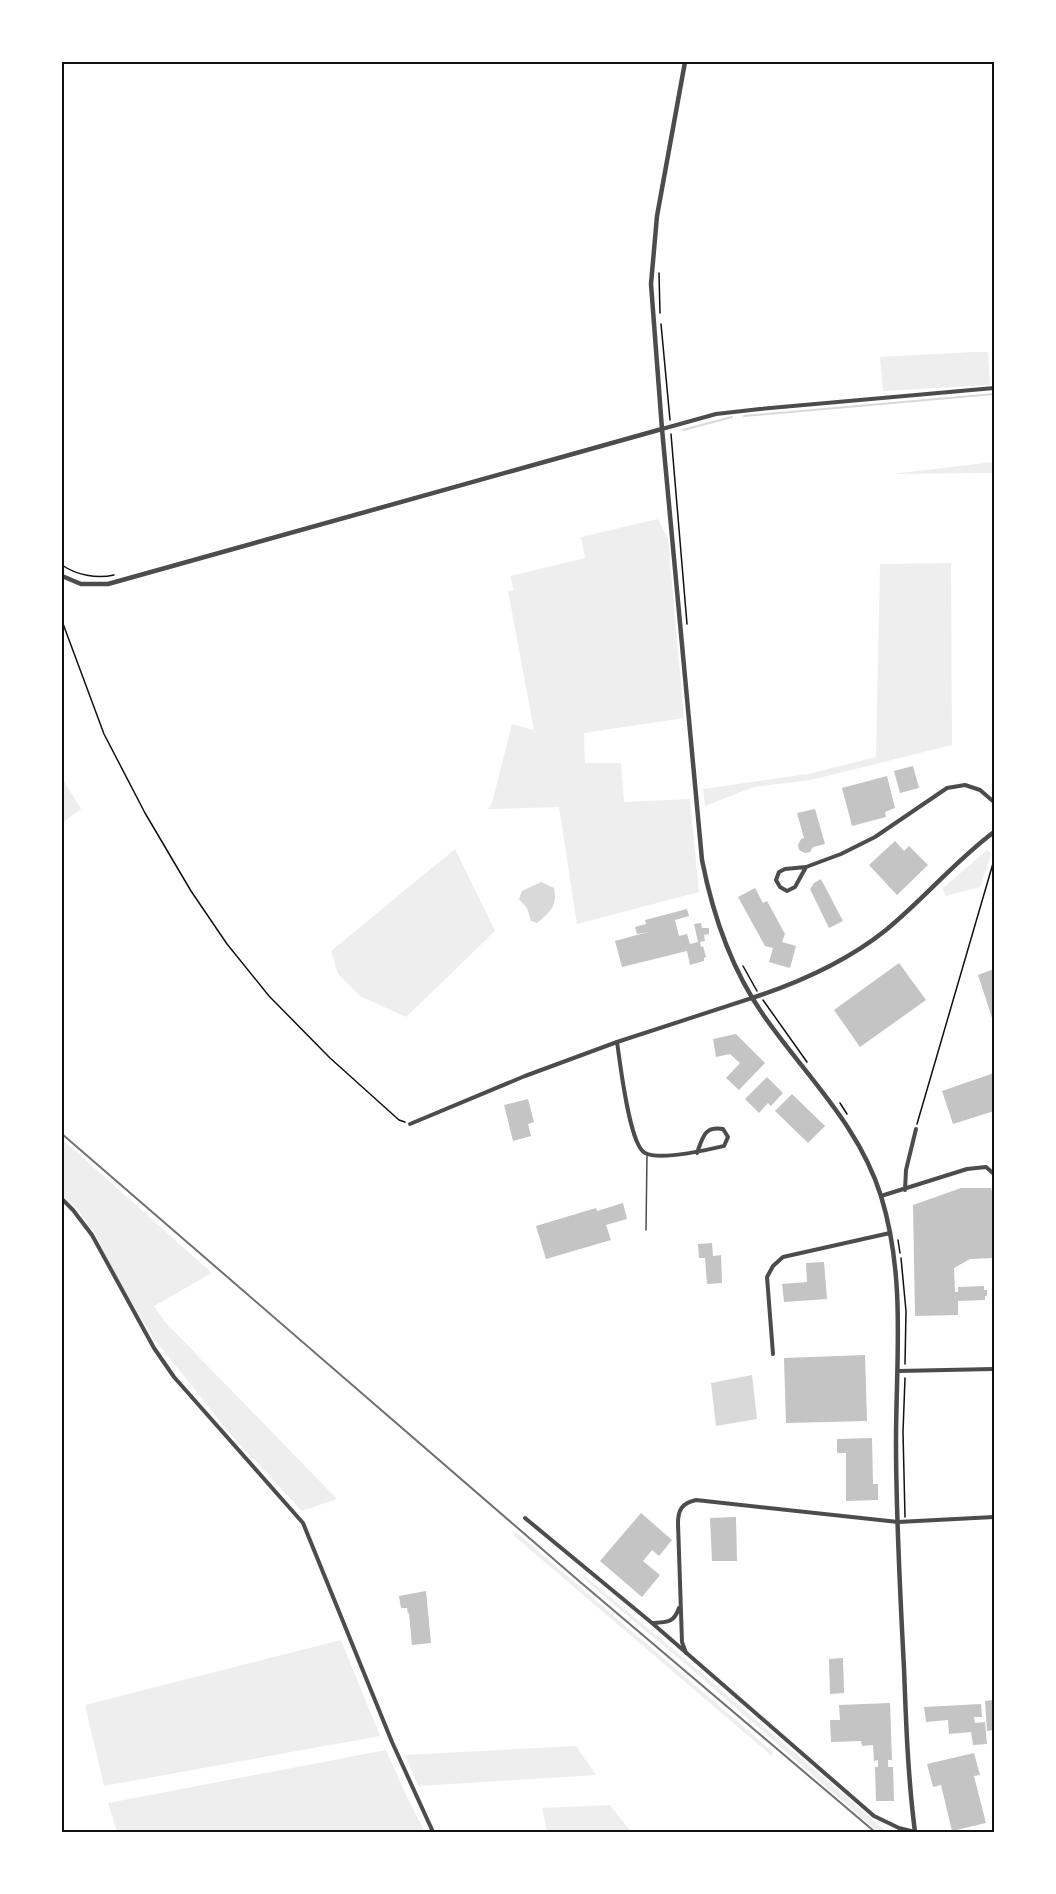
<svg xmlns="http://www.w3.org/2000/svg" width="1056" height="1894" font-family="'IBM Plex Serif',serif">
<rect width="100%" height="100%" fill="#fff"/>
<!-- green -->
<g fill="#eee">
<polygon points="973,352 988,352 990,385 883,391 880,357"/>
<polygon points="994,462 994,473 892,474"/>
<polygon points="658,519 668,539 684,718 584,733 585,763 621,763 624,802 690,799 699,892 577,924 559,807 488,809 492,803 512,724 534,730 508,591 514,590 510,576 585,558 581,537"/>
<polygon points="951,563 952,745 811,780 754,787 705,806 703,789 808,774 876,757 880,564"/>
<polygon points="62,778 81,809 62,823"/>
<polygon points="455,849 495,931 406,1017 360,996 338,974 331,951"/>
<polygon points="987,850 991,853 990,858 980,887 946,896 942,889"/>
<polygon points="62,1139 212,1273 154,1306 166,1323 337,1499 302,1511 232,1436 151,1335 115,1274 94,1232 77,1209 62,1195"/>
<polygon points="516,1532 773,1752 772,1756 513,1535"/>
<polygon points="581,1573 685,1659 887,1832 878,1832 682,1661 586,1581"/>
<polygon points="341,1640 380,1736 104,1786 85,1705"/>
<polygon points="576,1746 596,1775 418,1786 405,1755"/>
<polygon points="386,1750 406,1795 425,1832 117,1832 108,1803"/>
<polygon points="610,1805 631,1832 547,1832 542,1808"/>
</g>
<!-- water -->
<g fill="#d9d9d9">
<path d="M541 882 554 888C558 906 550 912 537 923L531 921 527 908 519 899 522 891Z"/>
<polygon points="752,1375 757,1419 716,1426 711,1383"/>
</g>
<g fill="none" stroke-linecap="round" stroke-linejoin="round">
<!-- stream -->
<g stroke="#d9d9d9" stroke-width="2">
<polyline points="744,416 994,394"/>
<polyline points="683,430 732,417"/>
</g>
</g>
<!-- building -->
<g fill="#c4c4c4">
<polygon points="913,766 919,788 900,793 894,771"/>
<polygon points="887,776 895,808 885,812 886,817 852,826 842,788"/>
<polygon points="815,809 825,844 813,847 810,852 805,853 799,850 798,845 801,839 804,838 797,813"/>
<polygon points="895,841 904,851 909,846 928,865 897,895 869,865"/>
<polygon points="821,879 843,921 829,928 810,889 814,883"/>
<polygon points="755,888 763,903 767,901 785,934 782,942 796,946 790,968 769,962 773,948 765,946 738,897"/>
<polygon points="687,909 689,916 675,920 679,936 687,934 690,944 698,942 694,924 701,923 702,928 709,928 709,934 704,935 705,941 700,942 701,947 703,946 706,957 704,958 704,961 690,965 687,951 622,967 615,941 648,932 637,934 635,927 646,924 645,920"/>
<polygon points="899,963 926,1000 860,1047 834,1010"/>
<polygon points="994,969 994,1024 978,975"/>
<polygon points="736,1034 765,1063 739,1090 726,1078 740,1063 730,1054 716,1057 713,1039"/>
<polygon points="994,1073 994,1111 953,1124 942,1091"/>
<polygon points="767,1077 783,1093 771,1106 768,1103 759,1113 745,1099"/>
<polygon points="792,1094 825,1126 808,1143 775,1111"/>
<polygon points="528,1099 534,1122 528,1124 531,1136 513,1141 504,1105"/>
<polygon points="961,1188 991,1188 994,1199 994,1258 970,1259 954,1268 955,1292 958,1292 958,1287 984,1286 984,1290 987,1290 987,1296 985,1296 985,1300 958,1301 958,1315 915,1316 913,1205"/>
<polygon points="623,1203 627,1219 606,1225 611,1240 546,1259 536,1226 596,1208 597,1211"/>
<polygon points="712,1243 713,1256 721,1255 722,1283 707,1284 705,1258 699,1258 698,1244"/>
<polygon points="824,1262 827,1299 784,1302 782,1284 807,1282 806,1263"/>
<polygon points="865,1355 867,1421 786,1423 784,1358"/>
<polygon points="872,1438 873,1484 878,1484 878,1500 846,1501 846,1453 837,1453 837,1439"/>
<polygon points="641,1513 672,1540 659,1556 652,1550 643,1561 660,1575 642,1597 600,1561"/>
<polygon points="736,1517 737,1561 712,1561 710,1518"/>
<polygon points="426,1591 431,1643 412,1645 409,1613 408,1614 407,1608 401,1608 399,1596"/>
<polygon points="843,1658 844,1693 830,1694 829,1659"/>
<polygon points="994,1700 994,1730 987,1731 985,1701"/>
<polygon points="890,1703 892,1760 888,1760 888,1767 893,1767 894,1801 876,1801 875,1767 878,1767 878,1760 874,1761 873,1745 862,1746 861,1741 831,1742 830,1720 840,1720 839,1705"/>
<polygon points="981,1704 982,1717 974,1717 975,1723 985,1722 987,1744 973,1745 971,1732 949,1734 948,1720 926,1722 924,1707"/>
<polygon points="974,1753 980,1775 974,1776 986,1823 952,1831 941,1785 933,1787 927,1764"/>
</g>
<g fill="none" stroke-linecap="round" stroke-linejoin="round">
<!-- path -->
<g stroke="#111" stroke-width="1.5">
<polyline points="659,273 660,313"/>
<polyline points="661,324 670,420"/>
<polyline points="671,434 687,624"/>
<path d="M62 565C76 575 97 579 114 575"/>
<polyline points="62,621 104,734 145,813 191,891 227,944 269,996 330,1058 399,1120 405,1122"/>
<polyline points="743,966 757,991"/>
<polyline points="763,1000 807,1062"/>
<polyline points="840,1103 847,1114"/>
<polyline points="917,1124 994,860"/>
<polyline points="898,1240 900,1253"/>
<polyline points="901,1258 906,1311 905,1364"/>
<polyline points="905,1378 903,1432 905,1517"/>
</g>
<!-- service -->
<polyline stroke="#4c4c4c" stroke-width="1.5" points="646,1230 647,1155"/>
<!-- minor -->
<g stroke="#4c4c4c" stroke-width="4">
<polyline points="662,429 716,414 760,409 994,388"/>
<polyline points="806,867 795,887 787,891 780,887 776,880 779,872 785,869 806,867 841,854 875,837 947,788 965,785 980,790 994,802"/>
<path d="M617 1042C620 1061 629 1145 645 1153 661 1161 707 1150 724 1146L728 1137 723 1129C704 1126 703 1137 697 1153"/>
<polyline points="410,1124 525,1076 617,1042 752,998"/>
<polyline points="905,1190 906,1170 916,1129"/>
<polyline points="881,1196 967,1169 986,1167 994,1174"/>
<polyline points="62,1199 73,1210 92,1235 154,1348 174,1377 303,1523 392,1742 433,1832"/>
<polyline points="773,1354 767,1277 773,1266 783,1257 890,1233"/>
<polyline points="898,1371 994,1369"/>
<polyline points="525,1518 652,1623 874,1816 899,1828 915,1832"/>
<path d="M653 1623C667 1622 674 1623 679 1608"/>
<path d="M686 1653 682 1642 678 1523C678 1510 682 1503 696 1500L898 1522 994 1517"/>
</g>
<!-- tertiary -->
<g stroke="#4c4c4c" stroke-width="4.5">
<path d="M685 62 657 216 651 284 662 429 702 860C713 916 731 969 764 1016 806 1076 859 1125 881 1196 906 1277 896 1359 896 1442 896 1517 900 1593 904 1668 906 1723 908 1778 915 1832"/>
<polyline points="62,576 81,584 108,584 662,429"/>
<path d="M752 998C801 982 846 962 886 930 924 899 955 861 994 832"/>
</g>
<!-- rail -->
<polyline stroke="#707070" stroke-width="2" points="62,1134 579,1581 875,1832"/>
</g>
<!-- border -->
<rect width="1056" height="1894" fill="none" stroke="#ffffff" stroke-width="126"/>
<rect x="63" y="63" width="930" height="1768" fill="none" stroke="#111" stroke-width="2"/>
</svg>
